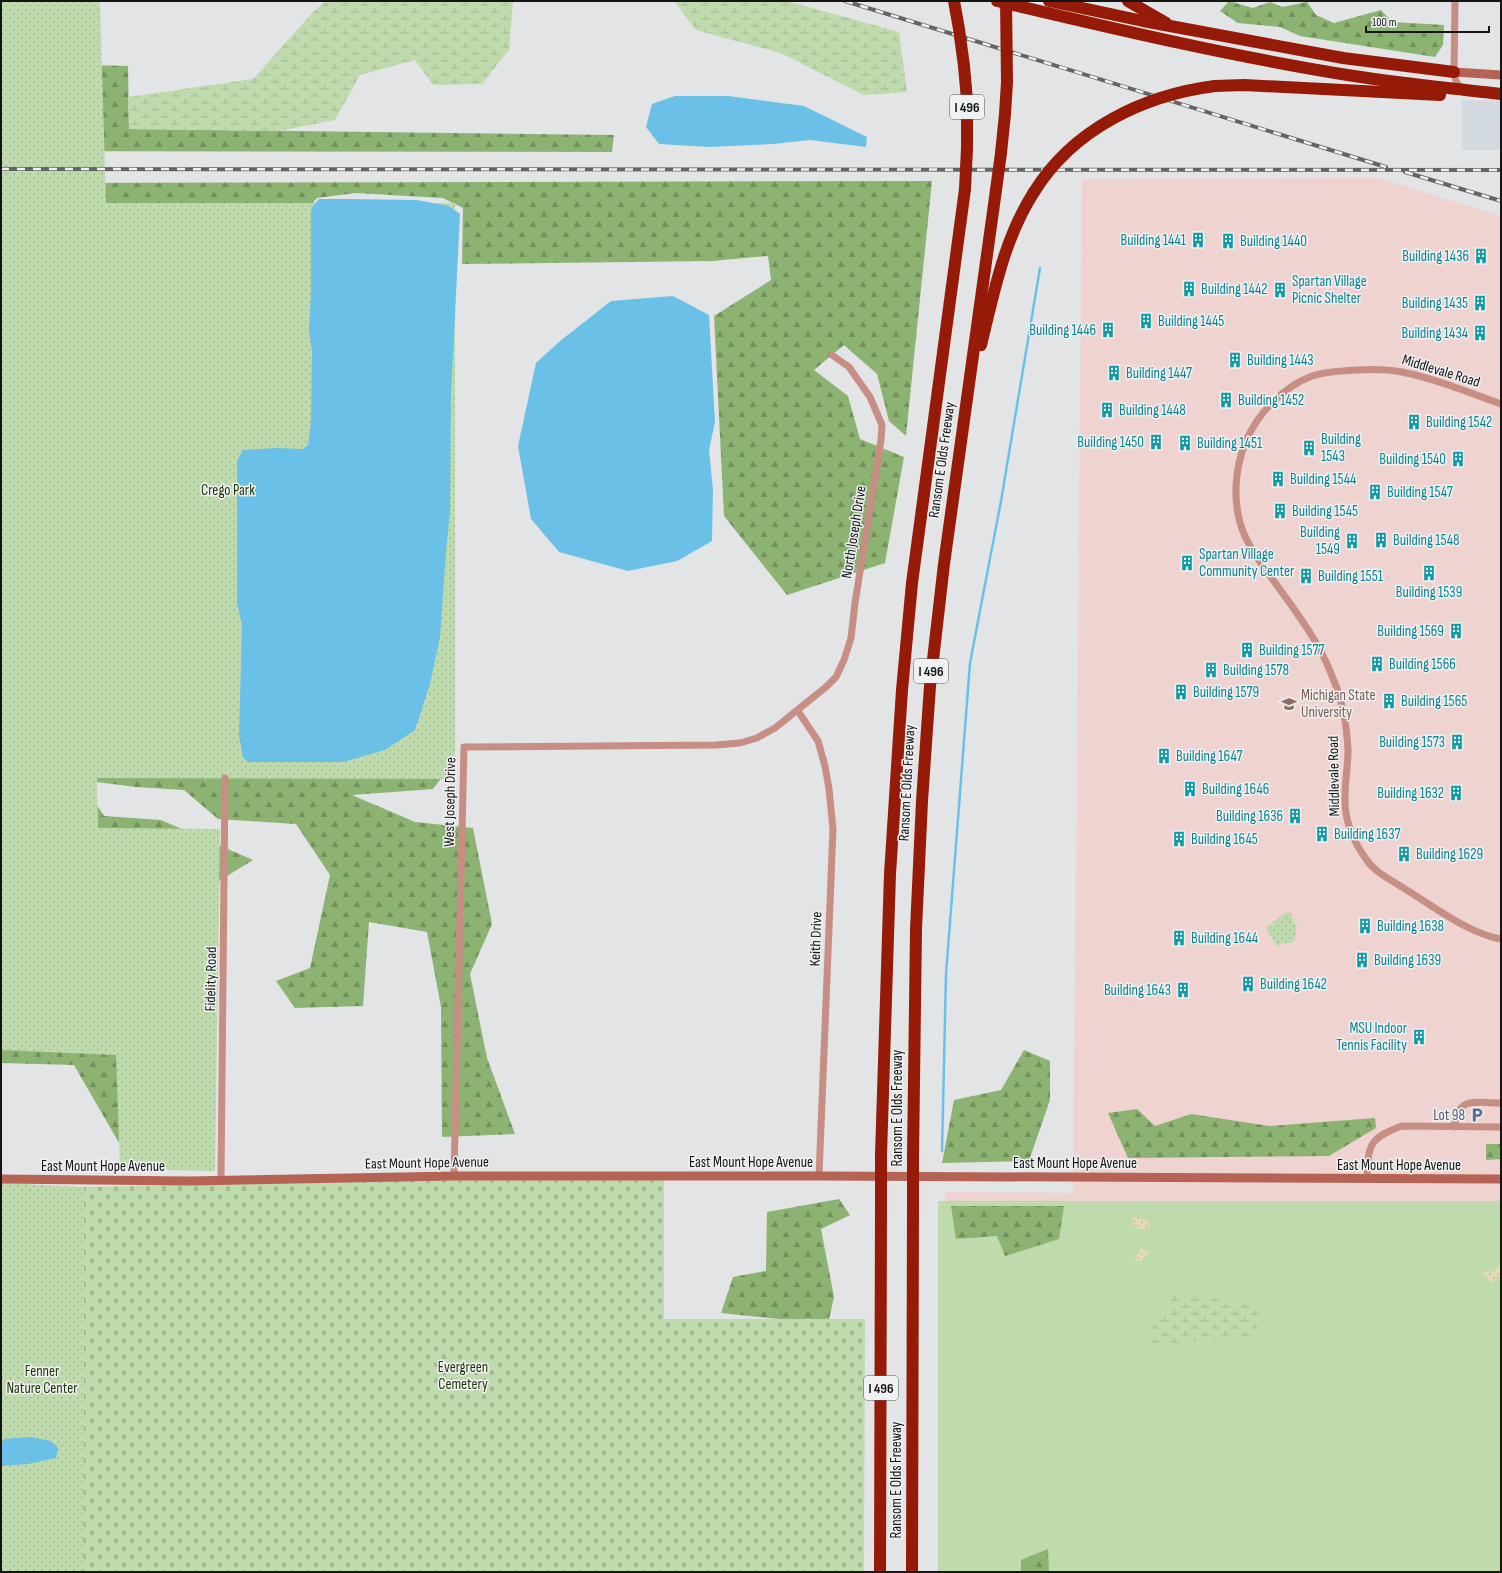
<svg xmlns="http://www.w3.org/2000/svg" width="1502" height="1573" font-family="'Sofia Sans Condensed',sans-serif">
<defs>
<pattern id="forest-firs" width="22" height="20" patternUnits="userSpaceOnUse"><rect width="22" height="20" fill="#8cb372"/><path d="M5 1l3.5 6h-7zM16 11l3.5 6h-7z" fill="#71905c"/></pattern>
<pattern id="wetland-marsh" width="20" height="14" patternUnits="userSpaceOnUse"><rect width="20" height="14" fill="#bfdbad"/><path d="M1 5h8M5 5V1M11 12h8M15 12V8" fill="none" stroke="#a3bb94"/></pattern>
<pattern id="sand-dots" width="8" height="8" patternUnits="userSpaceOnUse"><rect width="8" height="8" fill="#e4dbb6"/><path d="M2 2h.1M6 6h.1" fill="none" stroke="#c3bb9c" stroke-width="1.8" stroke-linecap="round"/></pattern>
<pattern id="cemetery-stones" width="16" height="16" patternUnits="userSpaceOnUse"><rect width="16" height="16" fill="#bfdbad"/><path d="M2 7V4a2 2 0 0 1 4 0v3zM10 15v-3a2 2 0 0 1 4 0v3z" fill="#a3bb94"/></pattern>
<pattern id="park-dots" width="8" height="8" patternUnits="userSpaceOnUse"><rect width="8" height="8" fill="#bfdbad"/><path d="M2 2h.1M6 6h.1" fill="none" stroke="#a3bb94" stroke-width="1.8" stroke-linecap="round"/></pattern>
</defs>
<rect width="100%" height="100%" fill="#e3e4e5"/>
<!-- built -->
<polygon fill="#d2dae0" points="1462,100 1501,101 1501,150 1462,150"/>
<!-- education -->
<polygon fill="#eed3d0" points="1379,178 1501,216 1501,1572 944,1572 945,1192 1073,1193 1082,179"/>
<!-- grass -->
<rect fill="#bfdbad" x="938" y="1201" width="563" height="371"/>
<!-- forest -->
<g fill="url(#forest-firs)">
<polygon points="1229,1 1253,8 1270,2 1282,7 1307,2 1316,15 1334,23 1381,10 1392,22 1444,25 1443,45 1435,57 1300,36 1280,27 1238,23 1220,11"/>
<polygon points="1,34 2,63 128,66 129,129 614,135 612,152 1,151"/>
<polygon points="932,181 906,436 889,421 877,374 844,345 814,370 848,396 860,439 904,457 885,563 787,595 724,516 714,316 771,280 768,256 712,261 462,264 463,208 443,198 356,193 317,198 311,205 1,311 1,183"/>
<polygon points="1,676 446,772 433,789 352,795 415,822 473,828 492,924 470,974 487,1058 515,1134 442,1137 441,1007 427,932 369,922 363,1006 295,1008 276,981 310,968 330,875 296,824 218,819 184,790 136,787 81,780 104,816 161,820 253,860 206,889 129,1160 74,1065 1,1063"/>
<polygon points="1024,1050 1050,1061 1050,1100 1029,1161 942,1163 954,1100 1001,1090"/>
<polygon points="1137,1109 1155,1126 1191,1114 1269,1126 1375,1118 1376,1128 1329,1156 1128,1158 1108,1113"/>
<polygon points="1486,1144 1501,1144 1501,1159 1486,1160"/>
<polygon points="839,1199 850,1215 821,1229 834,1297 828,1324 721,1313 733,1277 766,1271 767,1212"/>
<polygon points="951,1206 1064,1206 1059,1239 1005,1256 997,1236 956,1239"/>
<polygon points="1048,1549 1049,1572 1021,1572 1021,1560"/>
</g>
<!-- wetland -->
<g fill="url(#wetland-marsh)">
<polygon points="326,1 513,1 509,50 482,84 433,85 415,60 360,75 335,120 279,131 129,129 128,97 253,79 314,11"/>
<polygon points="674,1 787,1 899,32 907,92 864,95 781,53 696,30"/>
<polygon points="1172,1294 1259,1304 1262,1326 1254,1337 1148,1345 1149,1326 1168,1315"/>
</g>
<!-- sand -->
<g fill="url(#sand-dots)">
<polygon points="1133,1217 1141,1218 1150,1222 1150,1226 1144,1230 1139,1230 1132,1222"/>
<polygon points="1141,1248 1150,1252 1146,1255 1141,1262 1136,1260 1134,1255 1138,1254"/>
<polygon points="1501,1263 1501,1276 1496,1278 1494,1282 1490,1282 1487,1276 1482,1274 1483,1272 1486,1272 1487,1273 1490,1271 1495,1272 1497,1267 1500,1266"/>
</g>
<!-- cemetery -->
<polygon fill="url(#cemetery-stones)" points="664,1176 664,1319 865,1319 864,1572 83,1572 84,1187"/>
<!-- park -->
<g fill="url(#park-dots)">
<polygon points="1,1 100,1 106,203 455,203 455,779 97,778 98,828 220,829 215,1171 120,1169 116,1055 1,1050"/>
<path d="M1287 912 1291 914 1293 921 1297 925 1295 939 1291 943H1284L1277 947 1266 928C1274 923 1279 916 1287 912Z"/>
<polygon points="1,1183 84,1187 83,1572 1,1572"/>
</g>
<!-- water -->
<g fill="#6bc0e7">
<polygon points="675,96 729,96 804,106 867,137 866,147 810,140 773,144 709,147 659,144 646,127 652,104"/>
<polygon points="319,199 346,199 417,200 449,206 460,214 451,394 450,512 446,551 440,637 430,684 415,730 385,750 343,762 248,762 243,758 239,735 242,626 237,602 237,461 243,450 275,448 303,449 308,445 311,422 312,350 309,332 311,291 311,210 313,206"/>
<polygon points="673,296 709,315 715,422 709,450 713,490 712,541 677,561 628,571 559,552 531,519 518,446 536,363 560,341 611,301"/>
<polygon points="30,1437 51,1441 58,1448 56,1458 28,1464 1,1466 1,1442 5,1439"/>
</g>
<g fill="none" stroke-linecap="round" stroke-linejoin="round">
<!-- stream -->
<polyline stroke="#6bc0e7" stroke-width="2.5" points="942,1151 946,974 970,663 1001,501 1040,268"/>
<!-- street -->
<g stroke="#c78e83" stroke-width="7">
<polyline points="1455,1 1454,72 1456,81 1461,89"/>
<path d="M1501 404C1468 392 1436 379 1402 372 1387 369 1372 369 1357 370 1342 371 1326 371 1312 376 1283 387 1258 413 1246 441 1234 470 1232 505 1244 534 1252 552 1264 568 1276 584 1297 613 1319 642 1332 676 1342 699 1347 726 1348 751 1348 766 1345 781 1345 796 1344 819 1353 841 1366 859 1375 873 1392 880 1405 889 1433 906 1469 934 1501 939"/>
<polyline points="798,711 818,741 825,766 829,789 833,829 819,1176"/>
<path d="M1454 1127C1459 1095 1474 1103 1501 1103"/>
<polyline points="454,1176 464,747 716,745 740,743 757,738 775,728 826,687 836,677 844,660 851,638 855,603 881,440 882,425 870,397 849,367 832,355"/>
<path d="M1367 1178C1368 1145 1369 1138 1402 1126L1501 1127"/>
<polyline points="221,1180 225,778"/>
</g>
<!-- secondary -->
<g stroke="#b46354" stroke-width="9">
<polyline points="1454,72 1501,75"/>
<polyline points="1,1179 189,1181 454,1176 819,1176 1501,1179"/>
</g>
<!-- highway -->
<g stroke="#951b08" stroke-width="12">
<path d="M997 1C1115 29 1234 57 1354 76 1403 84 1452 88 1501 94"/>
<polyline points="1049,1 1143,21 1343,58 1454,72"/>
<polyline points="1128,1 1166,23"/>
<polyline points="964,66 967,100 967,148"/>
<polyline points="1215,86 1244,85 1440,95"/>
<polyline points="1001,153 1005,114 1007,82"/>
<path d="M981 345C994 292 1004 239 1034 192"/>
<polyline points="881,1155 890,874 902,690 912,583 965,189"/>
<polyline points="913,1157 916,929 922,801 930,686 944,564 996,190"/>
<polyline points="880,1572 881,1203"/>
<polyline points="912,1572 913,1207"/>
</g>
<!-- rail casing -->
<g stroke="#646464" stroke-width="4">
<g id="rail">
<polyline points="845,1 1386,167"/>
<polyline points="1,169 1501,170"/>
<polyline points="1405,172 1501,201"/>
</g>
</g>
<!-- rail -->
<use href="#rail" stroke="#f0f1f2" stroke-width="2.5" stroke-dasharray="8" stroke-linecap="butt"/>
<!-- highway-bridge -->
<g stroke="#951b08" stroke-width="12">
<polyline points="954,1 959,29 964,66"/>
<polyline points="1006,1 1007,82"/>
<polyline points="965,189 967,148"/>
<polyline points="996,190 1001,153"/>
<path d="M1034 192C1073 129 1144 95 1215 86"/>
<polyline points="881,1203 881,1155"/>
<polyline points="913,1207 913,1157"/>
</g>
</g>
<!-- icons -->
<defs>
<g id="building-bare" transform="scale(1.2)"><path d="M-4-6H4V6H1V3H-1V6H-4ZM-2.5-4.3h1.7v1.8h-1.7ZM.8-4.3h1.7v1.8H.8ZM-2.5-1h1.7V.8h-1.7ZM.8-1h1.7V.8H.8Z" fill="#0f9aa8" stroke="#f0f1f2" stroke-width="2.5" paint-order="stroke"/></g>
<g id="university-bare" transform="scale(1.2)"><path d="M0-5L7-2L0 1L-7-2ZM-4 1L0 2.5L4 1V4Q0 6-4 4Z" fill="#8d6e63" stroke="#f0f1f2" stroke-width="2.5" paint-order="stroke"/></g>
<g id="parking-bare" transform="scale(1.2)"><path d="M-3.5-5.5H1a3.5 3.5 0 0 1 0 7H-1V5.5H-3.5ZM-1-3.4V-.6H.8a1.4 1.4 0 0 0 0-2.8Z" fill="#5c6f8a" stroke="#f0f1f2" stroke-width="2.5" paint-order="stroke"/></g>
</defs>
<g fill-rule="evenodd">
<use href="#building-bare" x="1198" y="240"/>
<use href="#building-bare" x="1228" y="241"/>
<use href="#building-bare" x="1481" y="256"/>
<use href="#building-bare" x="1189" y="289"/>
<use href="#building-bare" x="1280" y="290"/>
<use href="#building-bare" x="1480" y="303"/>
<use href="#building-bare" x="1146" y="321"/>
<use href="#building-bare" x="1108" y="330"/>
<use href="#building-bare" x="1480" y="333"/>
<use href="#building-bare" x="1235" y="360"/>
<use href="#building-bare" x="1114" y="373"/>
<use href="#building-bare" x="1226" y="400"/>
<use href="#building-bare" x="1107" y="410"/>
<use href="#building-bare" x="1414" y="422"/>
<use href="#building-bare" x="1156" y="442"/>
<use href="#building-bare" x="1185" y="443"/>
<use href="#building-bare" x="1309" y="448"/>
<use href="#building-bare" x="1458" y="459"/>
<use href="#building-bare" x="1278" y="479"/>
<use href="#building-bare" x="1375" y="492"/>
<use href="#building-bare" x="1280" y="511"/>
<use href="#building-bare" x="1381" y="540"/>
<use href="#building-bare" x="1352" y="541"/>
<use href="#building-bare" x="1187" y="563"/>
<use href="#building-bare" x="1429" y="573"/>
<use href="#building-bare" x="1306" y="576"/>
<use href="#building-bare" x="1456" y="631"/>
<use href="#building-bare" x="1247" y="650"/>
<use href="#building-bare" x="1377" y="664"/>
<use href="#building-bare" x="1211" y="670"/>
<use href="#building-bare" x="1181" y="692"/>
<use href="#building-bare" x="1389" y="701"/>
<use href="#university-bare" x="1289" y="704"/>
<use href="#building-bare" x="1457" y="742"/>
<use href="#building-bare" x="1164" y="756"/>
<use href="#building-bare" x="1190" y="789"/>
<use href="#building-bare" x="1456" y="793"/>
<use href="#building-bare" x="1295" y="816"/>
<use href="#building-bare" x="1322" y="834"/>
<use href="#building-bare" x="1179" y="839"/>
<use href="#building-bare" x="1404" y="854"/>
<use href="#building-bare" x="1365" y="926"/>
<use href="#building-bare" x="1179" y="938"/>
<use href="#building-bare" x="1362" y="960"/>
<use href="#building-bare" x="1248" y="984"/>
<use href="#building-bare" x="1183" y="990"/>
<use href="#building-bare" x="1419" y="1037"/>
<use href="#parking-bare" x="1477" y="1115"/>
</g>
<g text-anchor="middle" dominant-baseline="central" stroke-width="3" stroke-linejoin="round" paint-order="stroke">
<!-- shield labels -->
<g fill="#f0f1f2" stroke="#575757" stroke-width="1">
<rect x="950" y="95" width="34" height="24" rx="3"/>
<rect x="914" y="659" width="34" height="24" rx="3"/>
<rect x="864" y="1376" width="34" height="24" rx="3"/>
</g>
<g font-size="14" font-weight="bold" fill="#151515">
<text x="967" y="107">I 496</text>
<text x="931" y="671">I 496</text>
<text x="881" y="1388">I 496</text>
</g>
<!-- culture labels -->
<g font-size="15" fill="#0d838f" stroke="#f0f1f2" text-anchor="start">
<text x="1186" y="240" text-anchor="end">Building 1441</text>
<text x="1240" y="241">Building 1440</text>
<text x="1469" y="256" text-anchor="end">Building 1436</text>
<text x="1292" y="281">Spartan Village<tspan x="1292" dy="17">Picnic Shelter</tspan></text>
<text x="1201" y="289">Building 1442</text>
<text x="1468" y="303" text-anchor="end">Building 1435</text>
<text x="1158" y="321">Building 1445</text>
<text x="1096" y="330" text-anchor="end">Building 1446</text>
<text x="1468" y="333" text-anchor="end">Building 1434</text>
<text x="1247" y="360">Building 1443</text>
<text x="1126" y="373">Building 1447</text>
<text x="1238" y="400">Building 1452</text>
<text x="1119" y="410">Building 1448</text>
<text x="1426" y="422">Building 1542</text>
<text x="1321" y="439">Building<tspan x="1321" dy="17">1543</tspan></text>
<text x="1144" y="442" text-anchor="end">Building 1450</text>
<text x="1197" y="443">Building 1451</text>
<text x="1446" y="459" text-anchor="end">Building 1540</text>
<text x="1290" y="479">Building 1544</text>
<text x="1387" y="492">Building 1547</text>
<text x="1292" y="511">Building 1545</text>
<text x="1340" y="532" text-anchor="end">Building<tspan x="1340" dy="17">1549</tspan></text>
<text x="1393" y="540">Building 1548</text>
<text x="1199" y="554">Spartan Village<tspan x="1199" dy="17">Community Center</tspan></text>
<text x="1318" y="576">Building 1551</text>
<text x="1429" y="592" text-anchor="middle">Building 1539</text>
<text x="1444" y="631" text-anchor="end">Building 1569</text>
<text x="1259" y="650">Building 1577</text>
<text x="1389" y="664">Building 1566</text>
<text x="1223" y="670">Building 1578</text>
<text x="1193" y="692">Building 1579</text>
<text x="1401" y="701">Building 1565</text>
<text x="1445" y="742" text-anchor="end">Building 1573</text>
<text x="1176" y="756">Building 1647</text>
<text x="1202" y="789">Building 1646</text>
<text x="1444" y="793" text-anchor="end">Building 1632</text>
<text x="1283" y="816" text-anchor="end">Building 1636</text>
<text x="1334" y="834">Building 1637</text>
<text x="1191" y="839">Building 1645</text>
<text x="1416" y="854">Building 1629</text>
<text x="1377" y="926">Building 1638</text>
<text x="1191" y="938">Building 1644</text>
<text x="1374" y="960">Building 1639</text>
<text x="1260" y="984">Building 1642</text>
<text x="1171" y="990" text-anchor="end">Building 1643</text>
<text x="1407" y="1028" text-anchor="end">MSU Indoor<tspan x="1407" dy="17">Tennis Facility</tspan></text>
</g>
<!-- street labels -->
<g font-size="15" fill="#151515" stroke="#f0f1f2">
<text transform="translate(1441 371) rotate(17)">Middlevale Road</text>
<text transform="translate(942 460) rotate(-82)">Ransom E Olds Freeway</text>
<text transform="translate(854 532) rotate(-81)">North Joseph Drive</text>
<text transform="translate(1334 776) rotate(-91)">Middlevale Road</text>
<text transform="translate(907 783) rotate(-87)">Ransom E Olds Freeway</text>
<text transform="translate(450 802) rotate(-89)">West Joseph Drive</text>
<text transform="translate(816 939) rotate(-88)">Keith Drive</text>
<text transform="translate(211 979) rotate(-89)">Fidelity Road</text>
<text transform="translate(897 1108) rotate(-90)">Ransom E Olds Freeway</text>
<text x="751" y="1162">East Mount Hope Avenue</text>
<text transform="translate(427 1163) rotate(-1)">East Mount Hope Avenue</text>
<text x="1075" y="1163">East Mount Hope Avenue</text>
<text x="1399" y="1165">East Mount Hope Avenue</text>
<text x="103" y="1166">East Mount Hope Avenue</text>
<text transform="translate(896 1480) rotate(-90)">Ransom E Olds Freeway</text>
</g>
<!-- park labels -->
<g font-size="15" fill="#1d3506" stroke="#f0f1f2">
<text x="228" y="490">Crego Park</text>
<text x="463" y="1367">Evergreen<tspan x="463" dy="17">Cemetery</tspan></text>
<text x="42" y="1371">Fenner<tspan x="42" dy="17">Nature Center</tspan></text>
</g>
<!-- education labels -->
<g font-size="15" fill="#785e54" stroke="#f0f1f2" text-anchor="start">
<text x="1301" y="695">Michigan State<tspan x="1301" dy="17">University</tspan></text>
</g>
<!-- service labels -->
<g font-size="15" fill="#4e5e75" stroke="#f0f1f2" text-anchor="end">
<text x="1465" y="1115">Lot 98</text>
</g>
</g>
<!-- border -->
<rect width="1502" height="1573" fill="none" stroke="#151515" stroke-width="4"/>
<!-- scale -->
<path d="M1366 26v6h123v-6" fill="none" stroke="#151515" stroke-width="2"/>
<text x="1372" y="26" font-size="12" fill="#151515" stroke="#f0f1f2" stroke-width="3" paint-order="stroke">100 m</text>
</svg>
